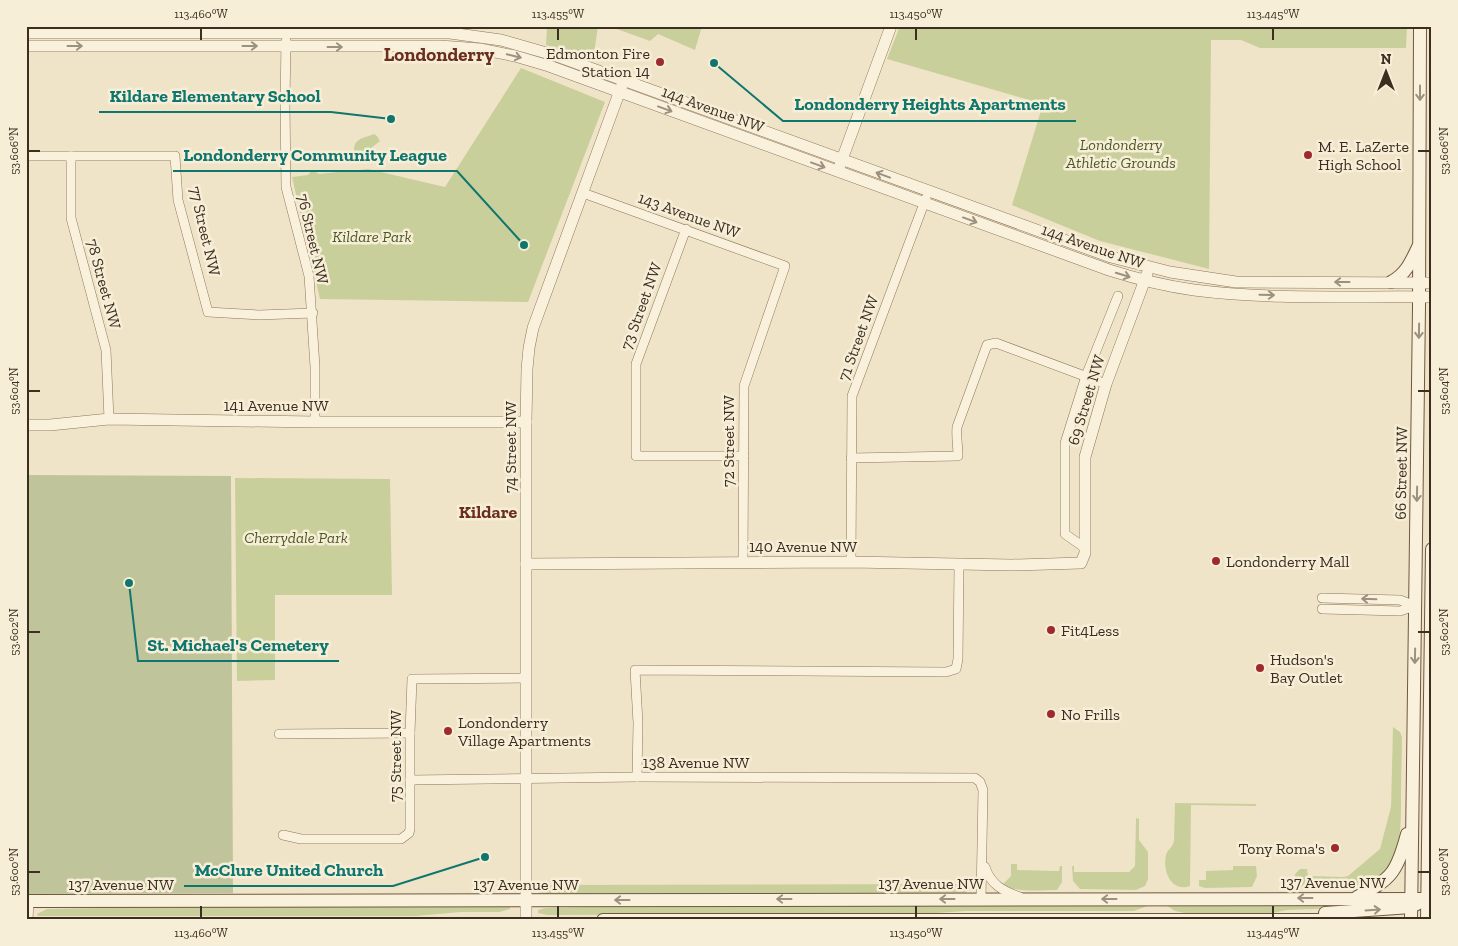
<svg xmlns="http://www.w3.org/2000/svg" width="1458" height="946" font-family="'Zilla Slab',serif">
<rect width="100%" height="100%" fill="#f0e4c8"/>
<!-- green -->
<g fill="#c9cf9b">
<polygon points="547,26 598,26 593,61 546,45"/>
<polygon points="604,26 702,26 695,50 658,34 650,41 617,29"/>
<polygon points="900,26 1407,26 1406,48 1260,48 1241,40 1211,40 1209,269 1100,241 1012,205 1043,104 887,59"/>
<polygon points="521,68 605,102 528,302 320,299 292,177 308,175 312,170 319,174 368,169 445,187"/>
<path d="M374 134 377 136 380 141 371 148 366 149 362 154H357L354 150C354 138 365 138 374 134Z"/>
<polygon points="235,478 390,479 392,595 275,595 275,680 237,681"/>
<path d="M1393 727 1400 732 1402 737C1402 756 1401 775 1401 795 1401 834 1403 878 1355 888L1295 887V874L1300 869H1307L1308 876 1344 877 1348 876 1380 849 1391 807Z"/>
<path d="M1175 803 1256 804V806L1191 805 1190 886C1172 893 1162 871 1166 855 1167 850 1173 847 1174 841Z"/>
<polygon points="1136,818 1139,819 1139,840 1148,852 1148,879 1145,886 1136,890 1080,889 1073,881 1072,866 1074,866 1074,872 1129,872 1135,866"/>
<path d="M1011 864H1017V870L1059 871 1060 866H1062V882L1057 890C1039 890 1019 893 1002 885L1011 876Z"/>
<polygon points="1233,866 1256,866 1257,876 1252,887 1205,888 1199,886 1199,880 1206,880 1206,871 1233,870"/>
<polygon points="963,884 968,885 967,892 963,894 545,895 538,893 538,886 544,885"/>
<polygon points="1168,903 1399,906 1287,910 1267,914 1189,914 1175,911 1166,905"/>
<polygon points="623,904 1147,905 1147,906 1134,911 966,911 921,914 547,915 538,913 538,910 545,908 586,907"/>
<polygon points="148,905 510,906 510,909 500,912 461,912 416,916 38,916 37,914 47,909 95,908"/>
</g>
<!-- cemetery -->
<polygon fill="#bfc49a" points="26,475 231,476 233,893 26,894"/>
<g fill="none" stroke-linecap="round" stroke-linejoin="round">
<!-- minor casing -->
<g stroke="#8d765c" stroke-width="10">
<g id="minor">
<polyline points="286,41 285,102 286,187 309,276 315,367 315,422"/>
<polyline points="26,156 175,156 178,200 208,312 259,315 313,313"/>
<polyline points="71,156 71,218 106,350 109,419"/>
<polyline points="583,193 785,266 744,386 743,563"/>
<polyline points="686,229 636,364 636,456 744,456"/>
<path d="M851 458 958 456C958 446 956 437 957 427L987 345 996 343 1106 384"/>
<polyline points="1085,548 1065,534 1065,443 1086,376 1118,296"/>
<polyline points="851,562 852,396 926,198"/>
<polyline points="1322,598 1400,600 1415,606"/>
<polyline points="1322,609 1400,611 1415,606"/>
<polyline points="279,734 410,733"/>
<polyline points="637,777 638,723 635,670 946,672 956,669 958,659 959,564"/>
<polyline points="410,780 637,777 975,778 980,782 983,790 981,899"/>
<polyline points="283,835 301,839 401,839 409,833 410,829 410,733 412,679 526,678"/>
<path d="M985 867C991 885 1003 891 1020 897"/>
<polyline points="28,920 29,901"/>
</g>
</g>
<!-- tertiary casing -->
<g stroke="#8d765c" stroke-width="12">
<g id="tertiary">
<polyline points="26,33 450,33 501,40 557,56 1111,257 1170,272 1236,282 1432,283"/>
<path d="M26 46H440L480 49 515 56 549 66 1109 270C1137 279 1165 286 1194 290 1271 300 1354 296 1432 297"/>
<polyline points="840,165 891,26"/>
<polyline points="26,425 50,425 109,419 315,422 526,422"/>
<polyline points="526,564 851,562 1012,565 1081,563 1085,553 1085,457 1106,384 1147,274"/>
<polyline points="526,920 526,422 527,369 529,348 533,328 622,85"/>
</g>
</g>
<!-- secondary casing -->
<g stroke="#6f573f" stroke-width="14">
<g id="secondary">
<path d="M1391 282C1406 274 1411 262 1418 247"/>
<path d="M1357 897C1392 879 1397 872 1407 834"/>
<polyline points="26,901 1432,899"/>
<polyline points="1325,913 1411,907 1419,903"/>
<polyline points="603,920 1336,920"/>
<polyline points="1411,920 1419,307 1420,26"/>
<polyline points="1427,920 1432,549"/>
</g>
</g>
<!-- minor -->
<use href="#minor" stroke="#faf1dc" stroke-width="9"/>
<!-- tertiary -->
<use href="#tertiary" stroke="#faf1dc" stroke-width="11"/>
<!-- secondary -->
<use href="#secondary" stroke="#faf1dc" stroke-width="12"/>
</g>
<!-- one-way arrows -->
<defs><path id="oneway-shaft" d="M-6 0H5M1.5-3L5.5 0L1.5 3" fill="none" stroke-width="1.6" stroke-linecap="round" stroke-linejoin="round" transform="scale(1.25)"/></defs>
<g stroke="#9c907e">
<use href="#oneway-shaft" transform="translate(75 46)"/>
<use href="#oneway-shaft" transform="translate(250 46)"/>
<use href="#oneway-shaft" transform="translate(335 47)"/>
<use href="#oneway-shaft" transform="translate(514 56) rotate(14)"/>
<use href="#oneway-shaft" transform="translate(1420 93) rotate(90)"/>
<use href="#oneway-shaft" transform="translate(665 109) rotate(20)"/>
<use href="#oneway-shaft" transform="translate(818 165) rotate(20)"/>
<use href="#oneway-shaft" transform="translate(883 175) rotate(-160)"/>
<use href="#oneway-shaft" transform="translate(970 220) rotate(20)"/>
<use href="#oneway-shaft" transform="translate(1123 275) rotate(17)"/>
<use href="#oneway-shaft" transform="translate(1342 282) rotate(-180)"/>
<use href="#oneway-shaft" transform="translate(1267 295) rotate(1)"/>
<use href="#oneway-shaft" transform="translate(1419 331) rotate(91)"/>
<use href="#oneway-shaft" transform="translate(1417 494) rotate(91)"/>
<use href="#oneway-shaft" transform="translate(1369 599) rotate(-178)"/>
<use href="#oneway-shaft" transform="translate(1415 656) rotate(91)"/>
<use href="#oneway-shaft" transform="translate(1305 898) rotate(-180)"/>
<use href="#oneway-shaft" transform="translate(784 899) rotate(180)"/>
<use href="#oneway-shaft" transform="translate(947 899) rotate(180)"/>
<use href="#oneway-shaft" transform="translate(1109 899) rotate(180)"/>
<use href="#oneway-shaft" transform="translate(622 900) rotate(180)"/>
<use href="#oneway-shaft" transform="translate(1373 910) rotate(-4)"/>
</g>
<!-- ticks -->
<path fill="none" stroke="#3d2e20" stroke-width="2" d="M201 28V40M558 28V40M916 28V40M1273 28V40M28 151H40M1418 151H1430M28 391H40M1418 391H1430M28 632H40M1418 632H1430M28 872H40M1418 872H1430M201 906V918M558 906V918M916 906V918M1273 906V918"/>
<!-- markers -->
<g fill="#9e2a2b" stroke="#f7eed8" stroke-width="2">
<circle cx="660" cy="62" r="5"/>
<circle cx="1308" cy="155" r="5"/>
<circle cx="1216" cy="561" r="5"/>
<circle cx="1051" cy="630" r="5"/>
<circle cx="1260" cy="668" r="5"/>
<circle cx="1051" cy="714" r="5"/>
<circle cx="448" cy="731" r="5"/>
<circle cx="1335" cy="848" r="5"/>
</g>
<g text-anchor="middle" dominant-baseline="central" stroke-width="5" stroke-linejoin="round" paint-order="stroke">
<!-- poi labels -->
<g font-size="16" fill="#3d2e20" stroke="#f7eed8" text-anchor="start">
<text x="650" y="53" text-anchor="end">Edmonton Fire<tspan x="650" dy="18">Station 14</tspan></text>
<text x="1318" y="146">M. E. LaZerte<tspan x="1318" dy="18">High School</tspan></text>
<text x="1226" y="561">Londonderry Mall</text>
<text x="1061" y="630">Fit4Less</text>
<text x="1270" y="659">Hudson's<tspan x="1270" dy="18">Bay Outlet</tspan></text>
<text x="1061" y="714">No Frills</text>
<text x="458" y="722">Londonderry<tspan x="458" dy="18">Village Apartments</tspan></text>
<text x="1325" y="848" text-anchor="end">Tony Roma's</text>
</g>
<!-- street labels -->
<g font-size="16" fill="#3d2e20" stroke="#f7eed8">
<text transform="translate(713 109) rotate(20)">144 Avenue NW</text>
<text transform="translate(689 215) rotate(20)">143 Avenue NW</text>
<text transform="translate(205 231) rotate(77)">77 Street NW</text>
<text transform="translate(313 239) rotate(77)">76 Street NW</text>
<text transform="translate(1093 246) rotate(19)">144 Avenue NW</text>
<text transform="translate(104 284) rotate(75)">78 Street NW</text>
<text transform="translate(641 306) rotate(-70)">73 Street NW</text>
<text transform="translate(858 338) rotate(-70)">71 Street NW</text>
<text transform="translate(1086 400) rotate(-73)">69 Street NW</text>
<text x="276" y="405">141 Avenue NW</text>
<text transform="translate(728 441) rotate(-90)">72 Street NW</text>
<text transform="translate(510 447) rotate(-90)">74 Street NW</text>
<text transform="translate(1401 473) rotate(-89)">66 Street NW</text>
<text x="803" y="546">140 Avenue NW</text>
<text transform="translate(395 756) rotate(-90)">75 Street NW</text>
<text x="696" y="762">138 Avenue NW</text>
<text x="1333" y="882">137 Avenue NW</text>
<text x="931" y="883">137 Avenue NW</text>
<text x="121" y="884">137 Avenue NW</text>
<text x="526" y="884">137 Avenue NW</text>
</g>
<!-- park labels -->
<g font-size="16" font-style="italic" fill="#4d5a26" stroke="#f7eed8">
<text x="1121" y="144">Londonderry<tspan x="1121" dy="18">Athletic Grounds</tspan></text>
<text x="372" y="236">Kildare Park</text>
<text x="296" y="537">Cherrydale Park</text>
</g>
<!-- neighbourhood labels -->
<g font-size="18" font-weight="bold" fill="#6b2e1e" stroke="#f7eed8">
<text x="488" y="512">Kildare</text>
</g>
<!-- quarter labels -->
<g font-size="19" font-weight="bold" fill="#6b2e1e" stroke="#f7eed8">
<text x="439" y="54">Londonderry</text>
</g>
</g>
<!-- callouts -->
<path fill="none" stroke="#0f766e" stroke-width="2" d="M391 119L331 112H99M714 63L783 121H1076M524 245L457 171H173M129 583L138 661H339M485 857L393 886H184"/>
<g fill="#0f766e" stroke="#f7eed8" stroke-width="2">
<circle cx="391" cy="119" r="5"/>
<circle cx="714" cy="63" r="5"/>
<circle cx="524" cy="245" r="5"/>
<circle cx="129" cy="583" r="5"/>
<circle cx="485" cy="857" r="5"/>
</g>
<g font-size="18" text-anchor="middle" font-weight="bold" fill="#0f766e" stroke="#f7eed8" stroke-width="5" stroke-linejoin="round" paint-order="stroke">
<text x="215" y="102">Kildare Elementary School</text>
<text x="930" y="110">Londonderry Heights Apartments</text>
<text x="315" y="161">Londonderry Community League</text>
<text x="238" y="651">St. Michael's Cemetery</text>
<text x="289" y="876">McClure United Church</text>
</g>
<!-- border -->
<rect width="1458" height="946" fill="none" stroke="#f7eed8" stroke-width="55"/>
<!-- north arrow -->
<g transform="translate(1386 72)" stroke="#f7eed8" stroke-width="4" paint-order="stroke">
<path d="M0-4L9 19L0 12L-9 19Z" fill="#3d2e20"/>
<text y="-8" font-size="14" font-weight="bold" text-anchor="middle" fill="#3d2e20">N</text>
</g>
<rect x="28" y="28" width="1402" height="890" fill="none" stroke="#3d2e20" stroke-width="2"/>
<g font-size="12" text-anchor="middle" fill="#3d2e20">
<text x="201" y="18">113.460°W</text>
<text x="558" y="18">113.455°W</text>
<text x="916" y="18">113.450°W</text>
<text x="1273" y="18">113.445°W</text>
<text transform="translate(14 151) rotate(-90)" y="4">53.606°N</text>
<text transform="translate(1444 151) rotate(-90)" y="4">53.606°N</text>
<text transform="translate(14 391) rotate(-90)" y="4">53.604°N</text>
<text transform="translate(1444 391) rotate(-90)" y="4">53.604°N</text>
<text transform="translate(14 632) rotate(-90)" y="4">53.602°N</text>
<text transform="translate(1444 632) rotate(-90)" y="4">53.602°N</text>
<text transform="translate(14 872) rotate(-90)" y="4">53.600°N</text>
<text transform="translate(1444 872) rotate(-90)" y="4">53.600°N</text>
<text x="201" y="937">113.460°W</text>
<text x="558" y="937">113.455°W</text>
<text x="916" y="937">113.450°W</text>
<text x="1273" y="937">113.445°W</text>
</g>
</svg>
